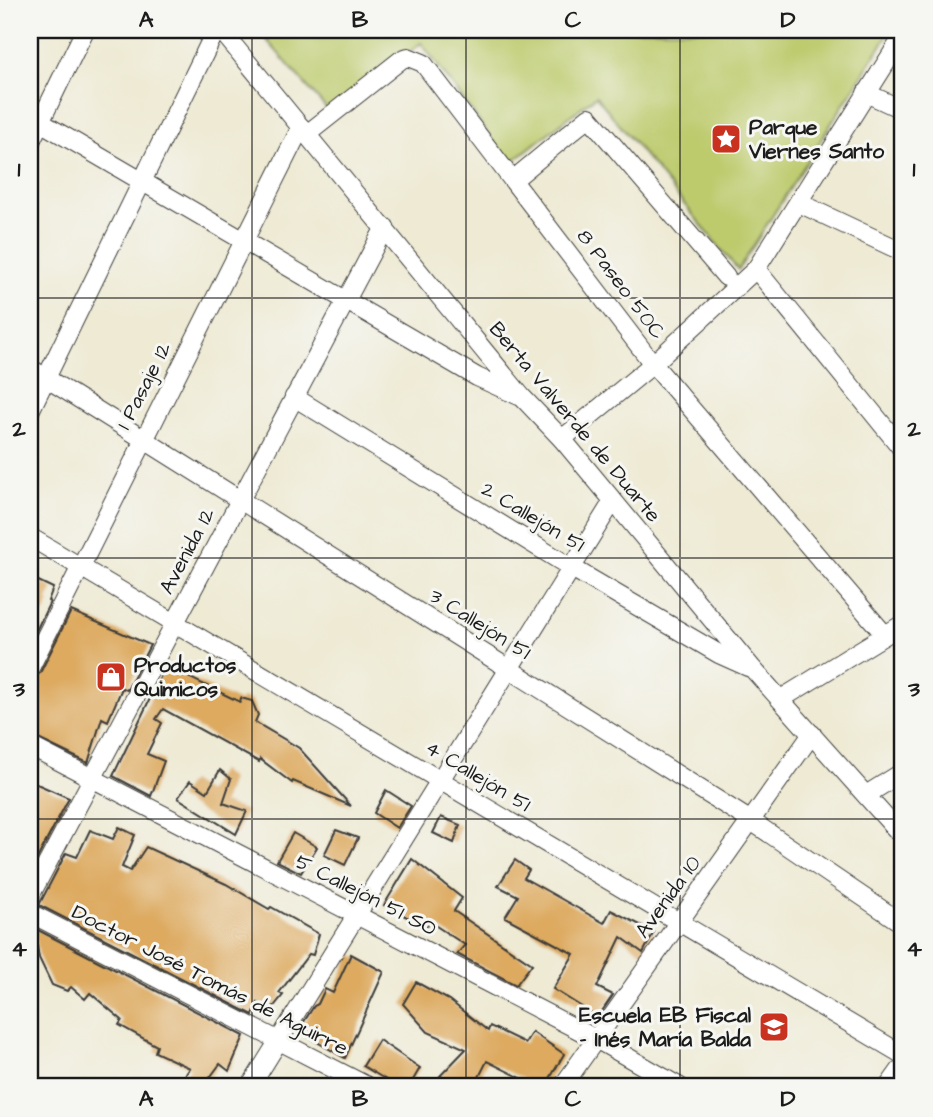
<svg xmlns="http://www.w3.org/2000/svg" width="933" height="1117" font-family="'Architects Daughter',sans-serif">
<rect width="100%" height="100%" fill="#f6f6f2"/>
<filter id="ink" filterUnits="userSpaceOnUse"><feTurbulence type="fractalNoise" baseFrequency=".0143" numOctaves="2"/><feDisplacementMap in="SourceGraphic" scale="14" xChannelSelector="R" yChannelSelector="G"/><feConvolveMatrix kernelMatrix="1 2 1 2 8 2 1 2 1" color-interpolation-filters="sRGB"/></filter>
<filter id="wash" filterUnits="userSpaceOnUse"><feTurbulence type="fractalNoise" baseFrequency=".00686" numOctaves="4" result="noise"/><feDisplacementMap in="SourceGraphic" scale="28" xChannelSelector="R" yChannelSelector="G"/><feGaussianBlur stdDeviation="1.57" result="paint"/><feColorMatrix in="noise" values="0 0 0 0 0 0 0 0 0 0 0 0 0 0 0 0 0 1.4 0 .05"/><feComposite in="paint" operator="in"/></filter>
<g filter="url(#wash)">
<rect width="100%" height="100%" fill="#eeead4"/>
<!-- green -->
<polygon fill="#bdcb6d" stroke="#6c7444" stroke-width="2" points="258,30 891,30 738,270 596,96 510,163 421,43 331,114"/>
<g id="blocks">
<!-- building -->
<g fill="#ddaa60">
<polygon points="30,577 53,588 48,601 50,602 30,643"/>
<polygon points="71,611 150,645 127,690 122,688 108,721 102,718 88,763 30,735 30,679 40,673"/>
<polygon points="167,663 190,678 240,702 241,698 252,701 258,715 255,722 299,748 351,806 293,781 292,783 260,759 259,762 163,709 156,719 162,723 147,754 164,761 151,796 113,776"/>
<polygon points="220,770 231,779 223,803 247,811 236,834 178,798 190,781 207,792"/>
<polygon points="30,781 69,798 30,872"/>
<polygon points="386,790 411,806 397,828 374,813"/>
<polygon points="441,817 460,825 454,843 433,833"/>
<polygon points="119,827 135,835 122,867 130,871 146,847 226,884 269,909 271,907 319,934 313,955 309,954 279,993 283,995 271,1010 258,1003 253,1015 39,905 66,853 77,857 90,830 113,839"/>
<polygon points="336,830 358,838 345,865 324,855"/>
<polygon points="293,833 317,847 301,873 277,861"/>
<polygon points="412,859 462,898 454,911 532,964 516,985 457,954 465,945 430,922 426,927 384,905"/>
<polygon points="515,860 529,870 524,878 604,923 611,910 654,932 643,953 621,937 597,987 613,995 598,1017 553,989 574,954 505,917 518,896 498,886"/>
<polygon points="34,928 244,1036 229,1071 220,1064 203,1087 190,1087 180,1083 190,1068 155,1052 157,1046 119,1025 122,1020 90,993 85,999 71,987 67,991 52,985 39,958"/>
<polygon points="351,954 384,972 345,1058 298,1031 314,1006 318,1004 325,989 333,993"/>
<polygon points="416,982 449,1000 488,1031 490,1026 525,1043 532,1032 564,1054 545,1087 539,1087 487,1061 474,1087 461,1087 440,1076 466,1049 428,1032 403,1004"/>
<polygon points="379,1040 420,1068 409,1087 398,1087 363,1066"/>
</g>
</g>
</g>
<g filter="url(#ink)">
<use href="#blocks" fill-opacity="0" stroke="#3c3b38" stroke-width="2"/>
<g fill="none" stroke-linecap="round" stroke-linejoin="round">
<!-- minor casing -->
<g stroke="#3c3b38" stroke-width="20">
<g id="minor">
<polyline points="221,30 522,397 562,439 752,668 903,837"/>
<polyline points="866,93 903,110"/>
<polyline points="30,116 477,377 519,396"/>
<polyline points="307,134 402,59 408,57 423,63 653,364 885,635"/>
<polyline points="30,143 85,30"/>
<polyline points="513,180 589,117 726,277"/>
<polyline points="799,203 903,252"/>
<polyline points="756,269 903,450"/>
<polyline points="30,368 751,821 903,924"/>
<polyline points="294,397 572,568 719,654 748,667"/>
<polyline points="30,411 216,30"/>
<polyline points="562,439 653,364 756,269 903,36"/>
<polyline points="30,537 903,1055"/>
<polyline points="30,668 301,127"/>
<polyline points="781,699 903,624"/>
<polyline points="30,746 596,1039 680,1087"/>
<polyline points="866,795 903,772"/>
<polyline points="30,896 385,227"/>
<polyline points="30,913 369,1087"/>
<polyline points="250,1087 613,501"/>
<polyline points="562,1087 812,734"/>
<polyline points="888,1087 903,1066"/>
</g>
</g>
<!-- minor -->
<use href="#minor" stroke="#fff" stroke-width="18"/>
</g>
</g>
<!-- grid -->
<path fill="none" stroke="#1c1c1c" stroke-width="2" stroke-opacity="0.55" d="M252 30V1087M466 30V1087M680 30V1087M30 298H903M30 558H903M30 819H903"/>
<!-- icons -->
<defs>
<g id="sight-square" transform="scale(1.575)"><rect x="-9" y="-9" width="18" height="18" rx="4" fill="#c8321e" stroke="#f6f6f2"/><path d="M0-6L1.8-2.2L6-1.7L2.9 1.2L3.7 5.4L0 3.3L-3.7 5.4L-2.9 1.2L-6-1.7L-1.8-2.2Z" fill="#fff"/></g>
<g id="shop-square" transform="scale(1.575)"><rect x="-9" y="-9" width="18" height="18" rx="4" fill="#c8321e" stroke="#f6f6f2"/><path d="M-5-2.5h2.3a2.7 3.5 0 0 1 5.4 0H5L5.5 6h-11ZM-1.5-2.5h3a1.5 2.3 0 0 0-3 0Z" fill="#fff"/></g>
<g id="school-square" transform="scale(1.575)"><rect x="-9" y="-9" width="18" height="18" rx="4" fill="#c8321e" stroke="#f6f6f2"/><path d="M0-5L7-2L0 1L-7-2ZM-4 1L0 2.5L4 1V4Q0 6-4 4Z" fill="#fff"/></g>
</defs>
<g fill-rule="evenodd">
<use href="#sight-square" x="726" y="139"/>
<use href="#shop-square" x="111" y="677"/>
<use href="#school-square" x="774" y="1027"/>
</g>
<g text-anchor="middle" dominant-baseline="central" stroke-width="6" stroke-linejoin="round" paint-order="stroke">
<!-- poi labels -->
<g font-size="21" font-weight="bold" fill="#1c1c1c" stroke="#f6f6f2" text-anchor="start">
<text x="749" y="127">Parque<tspan x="749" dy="24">Viernes Santo</tspan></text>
<text x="134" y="665">Productos<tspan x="134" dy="24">Quimicos</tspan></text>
<text x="751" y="1015" text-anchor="end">Escuela EB Fiscal<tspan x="751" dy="24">- Inés María Balda</tspan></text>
</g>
<!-- street labels -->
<g font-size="21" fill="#1c1c1c" stroke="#f6f6f2">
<text transform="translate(621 284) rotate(53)">8 Paseo 50C</text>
<text transform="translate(144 386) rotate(-63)">1 Pasaje 12</text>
<text transform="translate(575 422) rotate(50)">Berta Valverde de Duarte</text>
<text transform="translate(533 517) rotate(31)">2 Callejón 51</text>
<text transform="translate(187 551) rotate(-62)">Avenida 12</text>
<text transform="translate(480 624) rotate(32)">3 Callejón 51</text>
<text transform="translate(478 776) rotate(31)">4 Callejón 51</text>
<text transform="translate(366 895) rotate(27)">5 Callejón 51 SO</text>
<text transform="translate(668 897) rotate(-54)">Avenida 10</text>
<text transform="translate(210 980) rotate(27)">Doctor José Tomás de Aguirre</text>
</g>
</g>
<!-- margin -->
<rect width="933" height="1117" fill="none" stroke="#f6f6f2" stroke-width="77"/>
<rect x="38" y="38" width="856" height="1040" fill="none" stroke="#1c1c1c" stroke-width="2.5"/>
<g font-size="23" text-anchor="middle" font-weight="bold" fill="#1c1c1c">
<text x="146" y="27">A</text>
<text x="360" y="27">B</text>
<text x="573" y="27">C</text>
<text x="788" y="27">D</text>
<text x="19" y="176">1</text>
<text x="914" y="176">1</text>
<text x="19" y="436">2</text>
<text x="914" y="436">2</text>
<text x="19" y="696">3</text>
<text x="914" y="696">3</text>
<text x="19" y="956">4</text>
<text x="914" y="956">4</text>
<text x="146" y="1106">A</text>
<text x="360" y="1106">B</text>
<text x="573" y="1106">C</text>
<text x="788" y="1106">D</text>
</g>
</svg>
